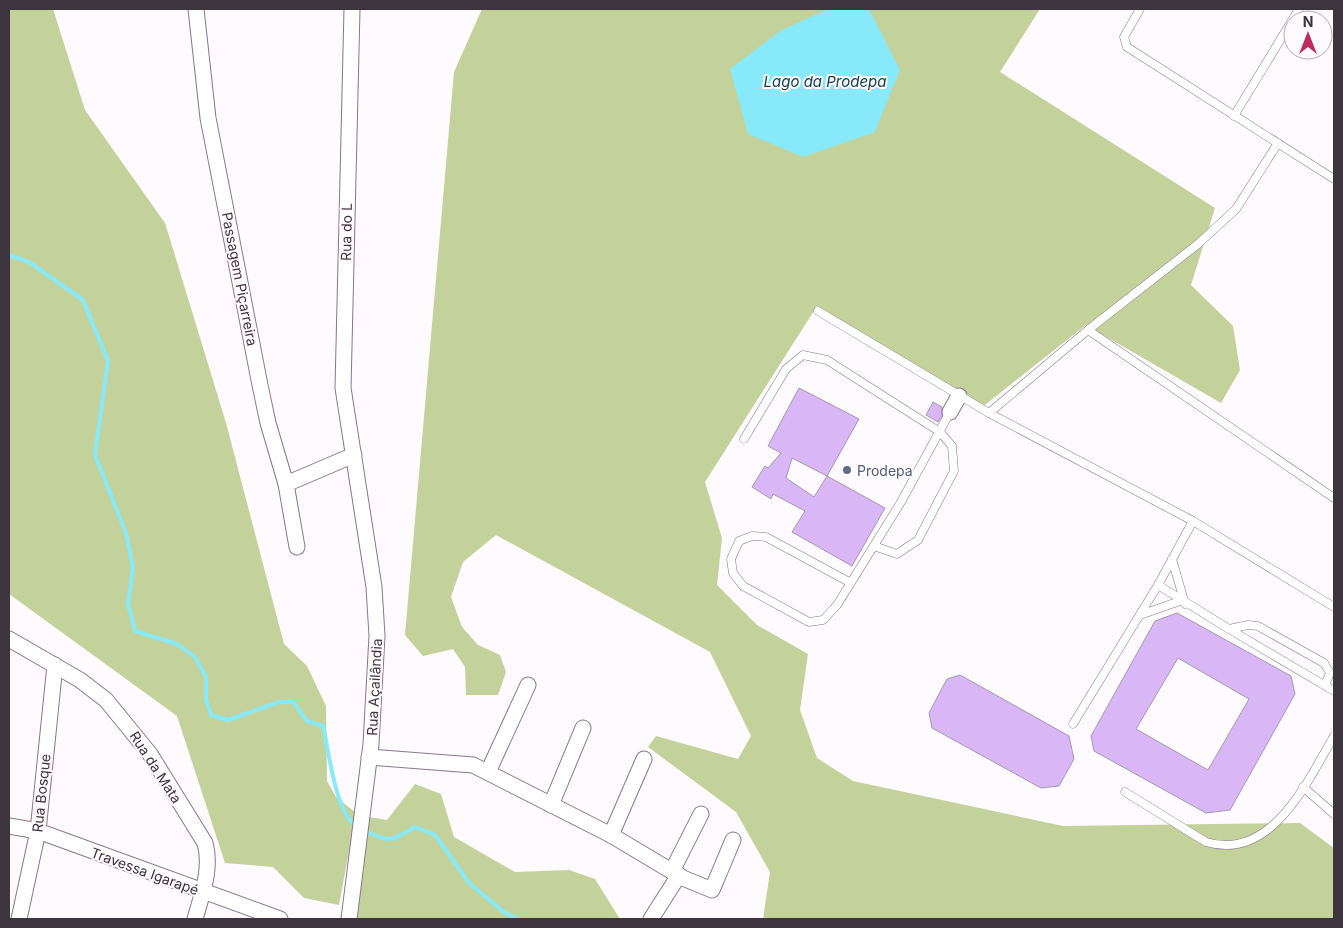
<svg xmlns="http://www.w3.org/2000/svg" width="1343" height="928" font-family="Inter,sans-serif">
<rect width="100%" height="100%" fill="#fefafe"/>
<!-- green -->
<g fill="#c3d19a">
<polygon points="9,9 53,9 85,110 165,223 226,423 284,644 307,666 326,706 327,781 336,797 356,813 339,905 304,898 273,867 225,863 177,716 9,594"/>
<polygon points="482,9 1040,9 1000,72 1215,208 1191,285 1233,326 1240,370 1221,403 1086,325 981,408 817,306 705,482 722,538 717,585 757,625 808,654 800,710 817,758 853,781 1063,826 1300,823 1334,848 1334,919 763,919 770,872 736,812 648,747 656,736 738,759 751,736 710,652 496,535 463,562 451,597 462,627 478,645 500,655 506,672 498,695 466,695 465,667 453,649 423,656 405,635 454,72"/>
<polygon points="415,784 441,794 454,837 515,872 569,870 595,879 620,919 355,919 364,867 365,831 369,817 387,820"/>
</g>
<!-- water -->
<polygon fill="#87e9fa" points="828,9 869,9 900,70 875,132 803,157 748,134 730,69 780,31"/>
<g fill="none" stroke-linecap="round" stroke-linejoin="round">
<!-- stream -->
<g stroke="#87e9fa" stroke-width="4">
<path d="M9 255 29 262 83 300 108 361 95 455 126 533 133 568 128 604 135 631 177 644 195 657 206 677V700L211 715 228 720 279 702H293L307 721 323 726C329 751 335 812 356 826"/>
<path d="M365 831C391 843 390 841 415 827L435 835 469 883 505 913 518 919"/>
</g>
</g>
<!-- building -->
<g fill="#d9b6f6" stroke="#a497af" fill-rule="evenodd">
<path d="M799 388 859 419 827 476 885 508 852 566 792 532 805 511 773 494 771 499 752 487 765 466 768 468 781 453 768 446ZM792 458 827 476 814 497 786 478Z"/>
<polygon points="933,402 942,407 942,416 938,422 926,415"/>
<path d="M1177 613 1291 676 1295 694 1230 810 1206 813 1094 751 1091 736 1155 621ZM1178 658 1249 699 1208 770 1136 729Z"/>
<polygon points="960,675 1069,736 1074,759 1059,786 1041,788 932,728 929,713 947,679"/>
</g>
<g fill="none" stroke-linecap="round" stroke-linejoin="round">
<!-- service casing -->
<g stroke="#89768a" stroke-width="9">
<g id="service">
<polyline points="1140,9 1124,37 1127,47 1334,179"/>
<polyline points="1234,116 1299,9"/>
<polyline points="818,311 989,413 1088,330 1334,498"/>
<polyline points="1088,330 1198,244 1236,209 1278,143"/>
<polyline points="989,413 1193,521 1334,607"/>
<polyline points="744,439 786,369 803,355 827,360 940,432 952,446 954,471 918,540 897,554 874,546"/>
<polyline points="1172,559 1185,604"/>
<polyline points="851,583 766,537 752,536 739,541 731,559 733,573 743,586 809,622 823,620 837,605 901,502 950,412"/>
<polyline points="1158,585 1229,629 1248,625 1258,626 1324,663 1330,673 1325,685"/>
<polyline points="1140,615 1180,601"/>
<polyline points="1229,629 1334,691"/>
<polyline points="1073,724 1158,585 1193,521"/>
<polyline points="1303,787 1334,814"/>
<path d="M1125 792 1206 842C1272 862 1308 780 1334 736"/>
</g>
</g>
<!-- minor casing -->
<g stroke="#89768a" stroke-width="17">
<g id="minor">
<polyline points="196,9 208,118 260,385 268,423 286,484 297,547"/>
<polyline points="950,412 959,396"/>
<polyline points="286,484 354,455"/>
<path d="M9 639 80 680 106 700 150 754 205 843C212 868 202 894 195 919"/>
<polyline points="369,757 473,765 611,835 683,878 712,890 733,840"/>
<polyline points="488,772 528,685"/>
<polyline points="551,805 583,728"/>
<polyline points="9,826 38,831 280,919"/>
<polyline points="611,835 644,759"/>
<polyline points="672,871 701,814"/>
<polyline points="19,919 38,831 55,665"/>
<polyline points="349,919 371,744 377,636 374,587 343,388 352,9"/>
<polyline points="651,919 679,875"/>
</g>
</g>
<!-- service -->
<use href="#service" stroke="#fff" stroke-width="8"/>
<!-- minor -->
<use href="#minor" stroke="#fff" stroke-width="15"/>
</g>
<!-- markers -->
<circle fill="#5c6f8a" stroke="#fefafe" stroke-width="2" cx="847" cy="470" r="5"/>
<g text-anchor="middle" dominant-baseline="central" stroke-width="4" stroke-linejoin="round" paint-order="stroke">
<!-- street labels -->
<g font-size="14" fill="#3d353e" stroke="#fefafe">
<text transform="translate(346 232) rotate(-89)">Rua do L</text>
<text transform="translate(240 279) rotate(79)">Passagem Piçarreira</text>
<text transform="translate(374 687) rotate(-87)">Rua Açailândia</text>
<text transform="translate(156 767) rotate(57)">Rua da Mata</text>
<text transform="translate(41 793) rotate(-84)">Rua Bosque</text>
<text transform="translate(145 871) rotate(20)">Travessa Igarapé</text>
</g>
<!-- service labels -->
<g font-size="14" fill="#4e5e75" stroke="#fefafe" text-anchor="start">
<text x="857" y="470">Prodepa</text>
</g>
<!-- water labels -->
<g font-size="15" font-style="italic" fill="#16434a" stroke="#fefafe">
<text x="825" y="81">Lago da Prodepa</text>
</g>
</g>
<!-- border -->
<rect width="1343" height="928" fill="none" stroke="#3d353e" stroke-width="20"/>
<!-- north arrow -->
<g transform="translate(1308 35)"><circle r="24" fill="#fefafe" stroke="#b1abb1"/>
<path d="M0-4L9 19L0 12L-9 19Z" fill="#bb2d5e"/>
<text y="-8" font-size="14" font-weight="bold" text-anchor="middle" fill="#3d353e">N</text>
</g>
</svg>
